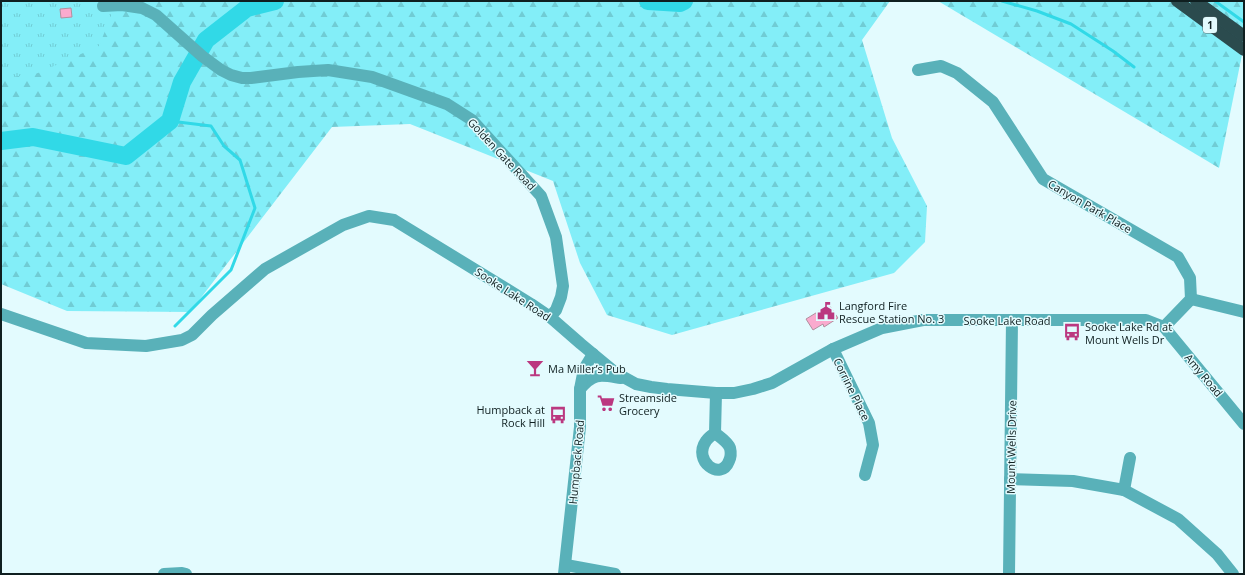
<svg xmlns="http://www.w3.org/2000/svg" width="1245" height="575" font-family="'Open Sans',sans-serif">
<defs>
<pattern id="forest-firs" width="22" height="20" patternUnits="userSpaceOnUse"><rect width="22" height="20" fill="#83eef8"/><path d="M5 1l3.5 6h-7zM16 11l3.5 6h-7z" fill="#70ccd4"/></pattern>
<pattern id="park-tufts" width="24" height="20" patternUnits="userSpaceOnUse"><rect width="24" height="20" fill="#83eef8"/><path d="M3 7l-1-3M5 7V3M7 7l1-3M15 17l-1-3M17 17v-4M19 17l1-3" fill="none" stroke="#70ccd4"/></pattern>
</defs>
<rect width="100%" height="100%" fill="#e3fbfe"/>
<!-- forest -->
<g fill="url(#forest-firs)">
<polygon points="1,1 890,1 862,40 892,138 927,206 925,242 894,273 672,335 607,315 580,263 553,181 410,124 332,127 190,312 67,311 1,284"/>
<polygon points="938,1 1244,1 1244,45 1219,168"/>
</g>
<!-- park -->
<polygon fill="url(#park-tufts)" points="1,1 117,1 99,46 38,73 1,79"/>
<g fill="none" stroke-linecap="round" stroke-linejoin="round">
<!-- stream -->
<g stroke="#31d9e7" stroke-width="3">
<polyline points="1002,1 1037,11 1071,24 1113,51 1134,67"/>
<polyline points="1215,1 1244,22"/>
<polyline points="170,121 211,126 224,146 240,160 255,208 231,270 175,326"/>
</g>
<!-- river -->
<g stroke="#31d9e7" stroke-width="18">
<polyline points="648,1 680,3 684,1"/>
<polyline points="1,141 33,137 126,156 170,121 182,82 206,40 247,8 275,1"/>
</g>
</g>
<!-- building -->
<g fill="#faaace" stroke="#b1909e">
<polygon points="71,8 72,17 61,18 60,9"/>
<polygon points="829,305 838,318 824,327 823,324 813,330 806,319"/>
</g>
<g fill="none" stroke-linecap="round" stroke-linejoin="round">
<!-- minor -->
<g stroke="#59b1b9" stroke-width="12">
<polyline points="103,6 122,5 142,8 156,15 202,56 221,70 231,75 242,78 251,78 298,72 328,70 372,77 447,104 472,120 541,196 556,237 563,286 561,297 556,310 550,317"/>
<polyline points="918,70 941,66 957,73 993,102 1043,179 1178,257 1190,278 1191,299 1164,327"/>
<polyline points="1191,299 1244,312"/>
<polyline points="1,314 86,343 146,346 182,340 192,335 212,315 265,269 343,225 369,216 394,220 531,304 550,317 581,344 616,373 636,384 651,387 667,389 716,393 734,393 753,389 772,383 833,349 882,328 923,320 1146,320 1164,327 1244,424"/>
<polyline points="833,349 869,423 873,445 865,475"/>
<path d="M580 389C594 372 601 375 621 378"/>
<path d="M715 433C720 437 728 442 730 448 731 452 731 457 729 461 721 482 692 461 706 441 708 438 712 435 715 433L716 393"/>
<polyline points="1010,479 1073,481 1124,490 1178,519 1217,554 1233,574"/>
<polyline points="1124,490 1130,458"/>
<polyline points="566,565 615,574"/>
<polyline points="164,574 182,573 186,574"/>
<polyline points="564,574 580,427 580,389 584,369 593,354"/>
<polyline points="1009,574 1012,320"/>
</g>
<!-- highway -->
<g stroke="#2b4b4e" stroke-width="12">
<polyline points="1177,1 1244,50"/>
<polyline points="1196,1 1244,36"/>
</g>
</g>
<!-- icons -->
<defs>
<g id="civic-bare" transform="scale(1.38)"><path d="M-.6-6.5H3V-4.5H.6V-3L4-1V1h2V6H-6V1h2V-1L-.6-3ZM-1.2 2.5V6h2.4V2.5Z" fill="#bb3880" stroke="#e3fbfe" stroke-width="2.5" paint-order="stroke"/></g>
<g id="bus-bare" transform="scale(1.38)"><path d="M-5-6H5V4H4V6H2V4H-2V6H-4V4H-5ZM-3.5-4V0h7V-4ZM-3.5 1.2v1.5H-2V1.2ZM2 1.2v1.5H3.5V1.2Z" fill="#bb3880" stroke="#e3fbfe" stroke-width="2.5" paint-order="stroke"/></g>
<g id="bar-bare" transform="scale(1.38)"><path d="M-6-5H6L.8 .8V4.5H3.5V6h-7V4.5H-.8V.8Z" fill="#bb3880" stroke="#e3fbfe" stroke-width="2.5" paint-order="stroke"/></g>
<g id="supermarket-bare" transform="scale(1.38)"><path d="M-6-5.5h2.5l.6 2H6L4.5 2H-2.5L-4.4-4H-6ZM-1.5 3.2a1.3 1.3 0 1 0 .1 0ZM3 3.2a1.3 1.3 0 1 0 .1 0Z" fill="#bb3880" stroke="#e3fbfe" stroke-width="2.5" paint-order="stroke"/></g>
</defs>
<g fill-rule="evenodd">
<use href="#civic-bare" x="826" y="311"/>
<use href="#bus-bare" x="1072" y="332"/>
<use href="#bar-bare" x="535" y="368"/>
<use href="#supermarket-bare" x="606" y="403"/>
<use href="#bus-bare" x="558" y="415"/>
</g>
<g text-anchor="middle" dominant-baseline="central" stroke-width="3" stroke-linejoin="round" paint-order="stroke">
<!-- shield labels -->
<rect fill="#e3fbfe" stroke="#4f6163" stroke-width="1" x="1203" y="17" width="14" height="16" rx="3"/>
<g font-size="10" font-weight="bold" fill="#0f1f20">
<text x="1210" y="25">1</text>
</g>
<!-- street labels -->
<g font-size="11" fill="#0f1f20" stroke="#e3fbfe">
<text transform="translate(502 154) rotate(47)">Golden Gate Road</text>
<text transform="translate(1090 206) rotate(30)">Canyon Park Place</text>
<text transform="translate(513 294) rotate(33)">Sooke Lake Road</text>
<text x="1007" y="320">Sooke Lake Road</text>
<text transform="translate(1204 375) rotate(50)">Amy Road</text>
<text transform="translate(852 389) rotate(64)">Corrine Place</text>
<text transform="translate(1011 447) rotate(-89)">Mount Wells Drive</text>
<text transform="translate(576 462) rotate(-85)">Humpback Road</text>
</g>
<!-- poi labels -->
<g font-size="11" fill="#0f1f20" stroke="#e3fbfe" text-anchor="start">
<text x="839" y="305">Langford Fire<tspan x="839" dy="13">Rescue Station No. 3</tspan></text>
<text x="1085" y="326">Sooke Lake Rd at<tspan x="1085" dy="13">Mount Wells Dr</tspan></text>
<text x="548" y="368">Ma Miller’s Pub</text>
<text x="619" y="397">Streamside<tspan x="619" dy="13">Grocery</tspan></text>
<text x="545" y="409" text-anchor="end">Humpback at<tspan x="545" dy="13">Rock Hill</tspan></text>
</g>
</g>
<!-- border -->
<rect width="1245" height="575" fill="none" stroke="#0f1f20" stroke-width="4"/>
</svg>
